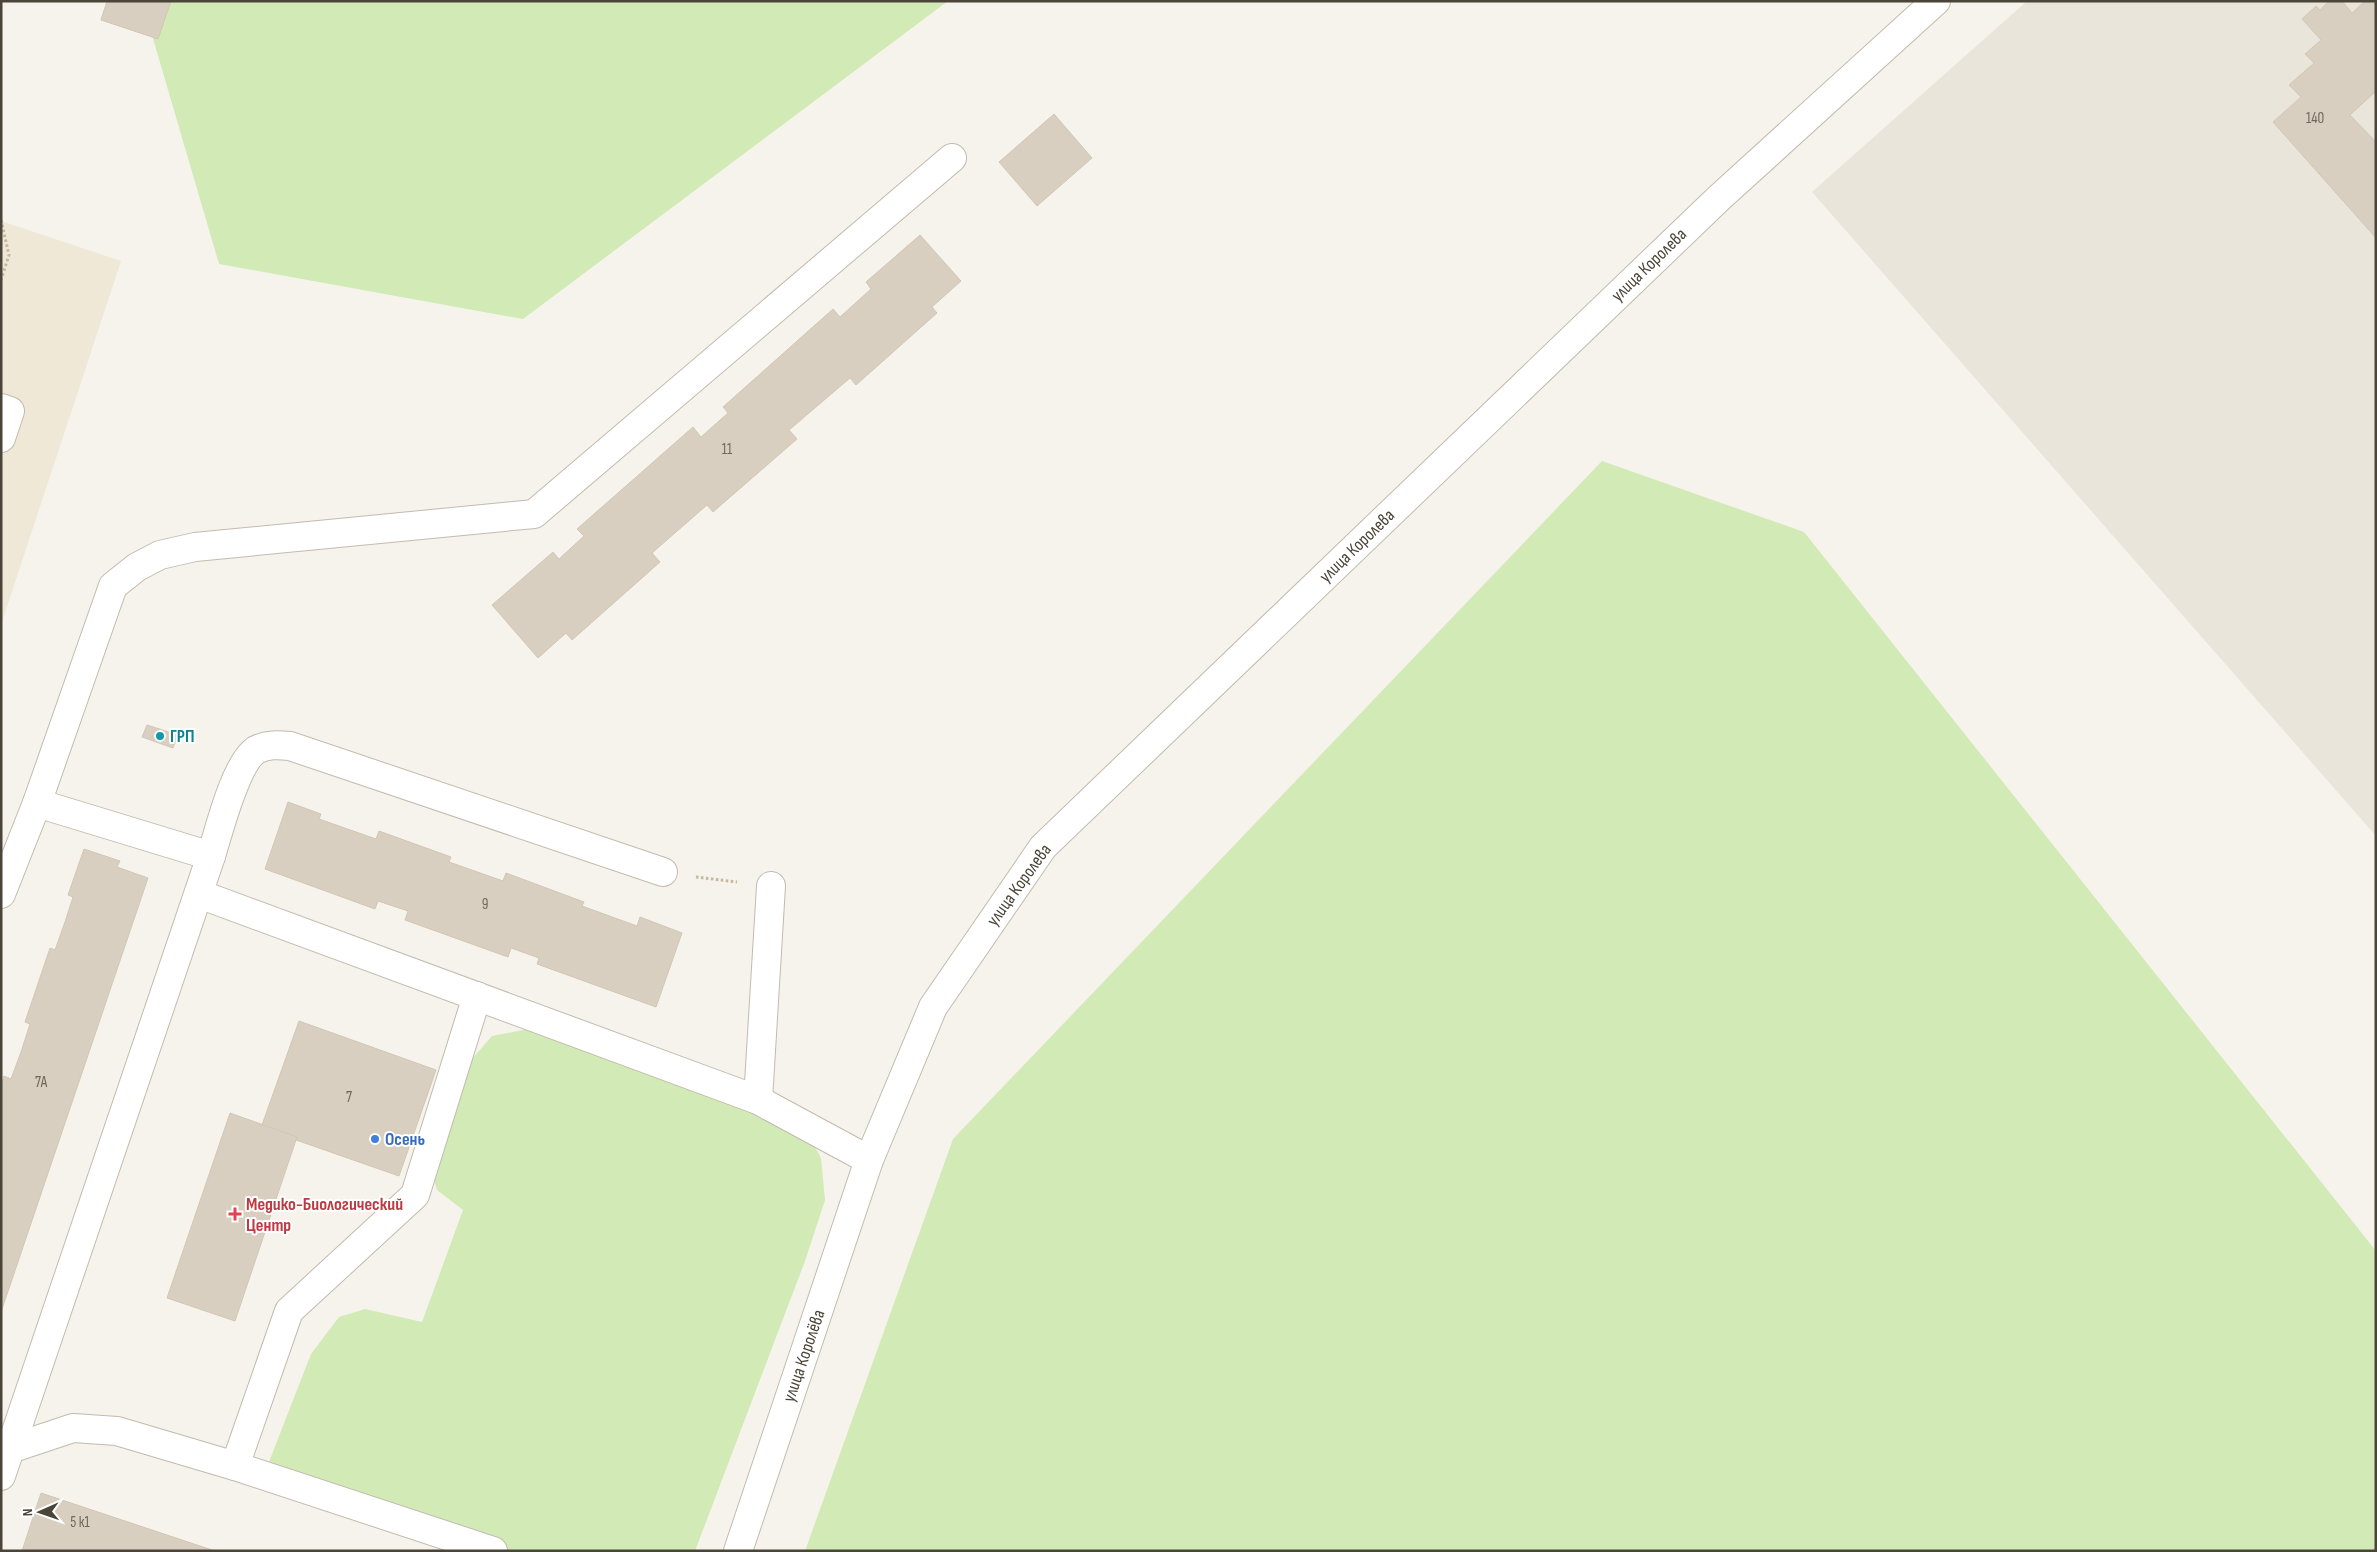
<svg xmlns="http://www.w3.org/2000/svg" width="2377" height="1552" font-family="'Sofia Sans Condensed',sans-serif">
<rect width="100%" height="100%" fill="#f6f3ec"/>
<!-- residential -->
<polygon fill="#eae5da" points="2027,1 2376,1 2376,836 1812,192"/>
<!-- education -->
<polygon fill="#efe8d6" points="1,221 121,261 1,625"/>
<!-- green -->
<g fill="#d2eab5">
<polygon points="142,1 948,1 523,319 219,264"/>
<polygon points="1602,461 1804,532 2376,1251 2376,1551 805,1551 953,1139"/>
<polygon points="534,1028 804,1127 821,1158 825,1200 805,1261 695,1551 498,1551 267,1467 311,1354 339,1317 365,1309 422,1322 463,1210 437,1190 431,1169 448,1111 472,1059 492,1036"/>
</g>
<!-- building -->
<g fill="#d8cfc1" stroke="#d3c7b4">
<polygon points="107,1 171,1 158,39 101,20"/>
<polygon points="2329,1 2342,1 2352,13 2365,1 2372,1 2376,5 2376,91 2350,115 2376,142 2376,238 2273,122 2301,97 2289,85 2314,63 2305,54 2321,40 2302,19 2316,6 2320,10"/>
<polygon points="1054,114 1092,158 1037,206 999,162"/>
<polygon points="920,235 961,281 932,307 937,313 856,385 850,378 789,430 797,439 713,512 707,505 652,553 660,562 572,640 566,633 538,658 492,605 553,552 559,559 584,536 577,529 693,427 701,437 728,413 723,407 833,309 840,317 871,289 866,282"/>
<polygon points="147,725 178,735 173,748 142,737"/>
<polygon points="288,802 321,814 319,819 376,839 379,831 451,857 449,862 503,881 506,873 584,902 582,906 637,926 640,917 682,933 656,1007 537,964 539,958 511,948 508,957 405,920 408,911 378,901 375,909 265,869"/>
<polygon points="84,849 120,861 117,867 148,878 1,1312 1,1086 4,1076 11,1079 21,1052 30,1024 25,1022 50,948 55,950 65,922 73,897 68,895"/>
<polygon points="299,1021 436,1070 399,1176 296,1140 297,1137 262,1125"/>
<polygon points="230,1113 297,1137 235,1321 167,1298"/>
<polygon points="41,1493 215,1551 22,1551"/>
</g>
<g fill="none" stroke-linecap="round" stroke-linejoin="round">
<!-- minor casing -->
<g stroke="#c2bbae" stroke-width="30">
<g id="minor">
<polyline points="1,408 10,411 1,438"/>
<path d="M37 803 211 856C219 831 235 764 256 750 267 744 279 745 290 746L663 872"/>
<polyline points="1,894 37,803 113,586 137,567 160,555 195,547 534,514 952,158"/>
<polyline points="199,894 758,1100 869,1160"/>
<polyline points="758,1100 771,886"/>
<polyline points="1,1450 10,1449 73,1428 117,1431 235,1466 493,1551"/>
<polyline points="235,1466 289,1311 415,1195 477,996"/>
<polyline points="1,1476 211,856"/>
<polyline points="738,1551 869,1160 933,1007 1043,847 1719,198 1936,1"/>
</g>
</g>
<!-- path -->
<g stroke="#c4b79f" stroke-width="3" stroke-dasharray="2.5 2.5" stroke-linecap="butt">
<polyline points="1,220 9,255 1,280"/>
<polyline points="696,877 737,882"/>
</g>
<!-- minor -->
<use href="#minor" stroke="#fff" stroke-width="28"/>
</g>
<!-- markers -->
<circle fill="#0f9aa8" stroke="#fff" stroke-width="2" cx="160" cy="736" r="5"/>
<circle fill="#3f7fe0" stroke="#fff" stroke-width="2" cx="375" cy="1139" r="5"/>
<path fill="#e0444e" stroke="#fff" stroke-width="2" d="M232.5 1206.5h5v5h5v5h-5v5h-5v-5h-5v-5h5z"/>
<g text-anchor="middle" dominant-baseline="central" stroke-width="4" stroke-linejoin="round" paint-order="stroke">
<!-- number labels -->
<g font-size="15" fill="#6e675b">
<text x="2315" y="118">140</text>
<text x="727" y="449">11</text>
<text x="485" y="904">9</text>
<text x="41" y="1082">7А</text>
<text x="349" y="1097">7</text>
<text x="80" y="1522">5 к1</text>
</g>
<!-- street labels -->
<g font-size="18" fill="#4b4439" stroke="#fff">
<text transform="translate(1649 265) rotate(-44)">улица Королева</text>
<text transform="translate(1357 546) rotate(-44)">улица Королева</text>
<text transform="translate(1019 885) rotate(-54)">улица Королева</text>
<text transform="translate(804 1356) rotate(-71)">улица Королёва</text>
</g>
<!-- culture labels -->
<g font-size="18" font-weight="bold" fill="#0d838f" stroke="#fff" text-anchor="start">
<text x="170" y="736">ГРП</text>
</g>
<!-- shop labels -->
<g font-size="18" font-weight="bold" fill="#366cbe" stroke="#fff" text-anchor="start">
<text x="385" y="1139">Осень</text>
</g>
<!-- health labels -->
<g font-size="18" font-weight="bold" fill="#be3a42" stroke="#fff" text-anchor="start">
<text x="246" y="1204">Медико-Биологический<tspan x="246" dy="21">Центр</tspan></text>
</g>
</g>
<!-- border -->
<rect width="2377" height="1552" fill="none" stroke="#4b4439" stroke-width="5"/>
<!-- north arrow -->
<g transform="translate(40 1512) rotate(268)" stroke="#ffffff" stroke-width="4" paint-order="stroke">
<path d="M0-4L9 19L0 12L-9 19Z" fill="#4b4439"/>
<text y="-8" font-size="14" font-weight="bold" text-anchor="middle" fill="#4b4439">N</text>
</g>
</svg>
